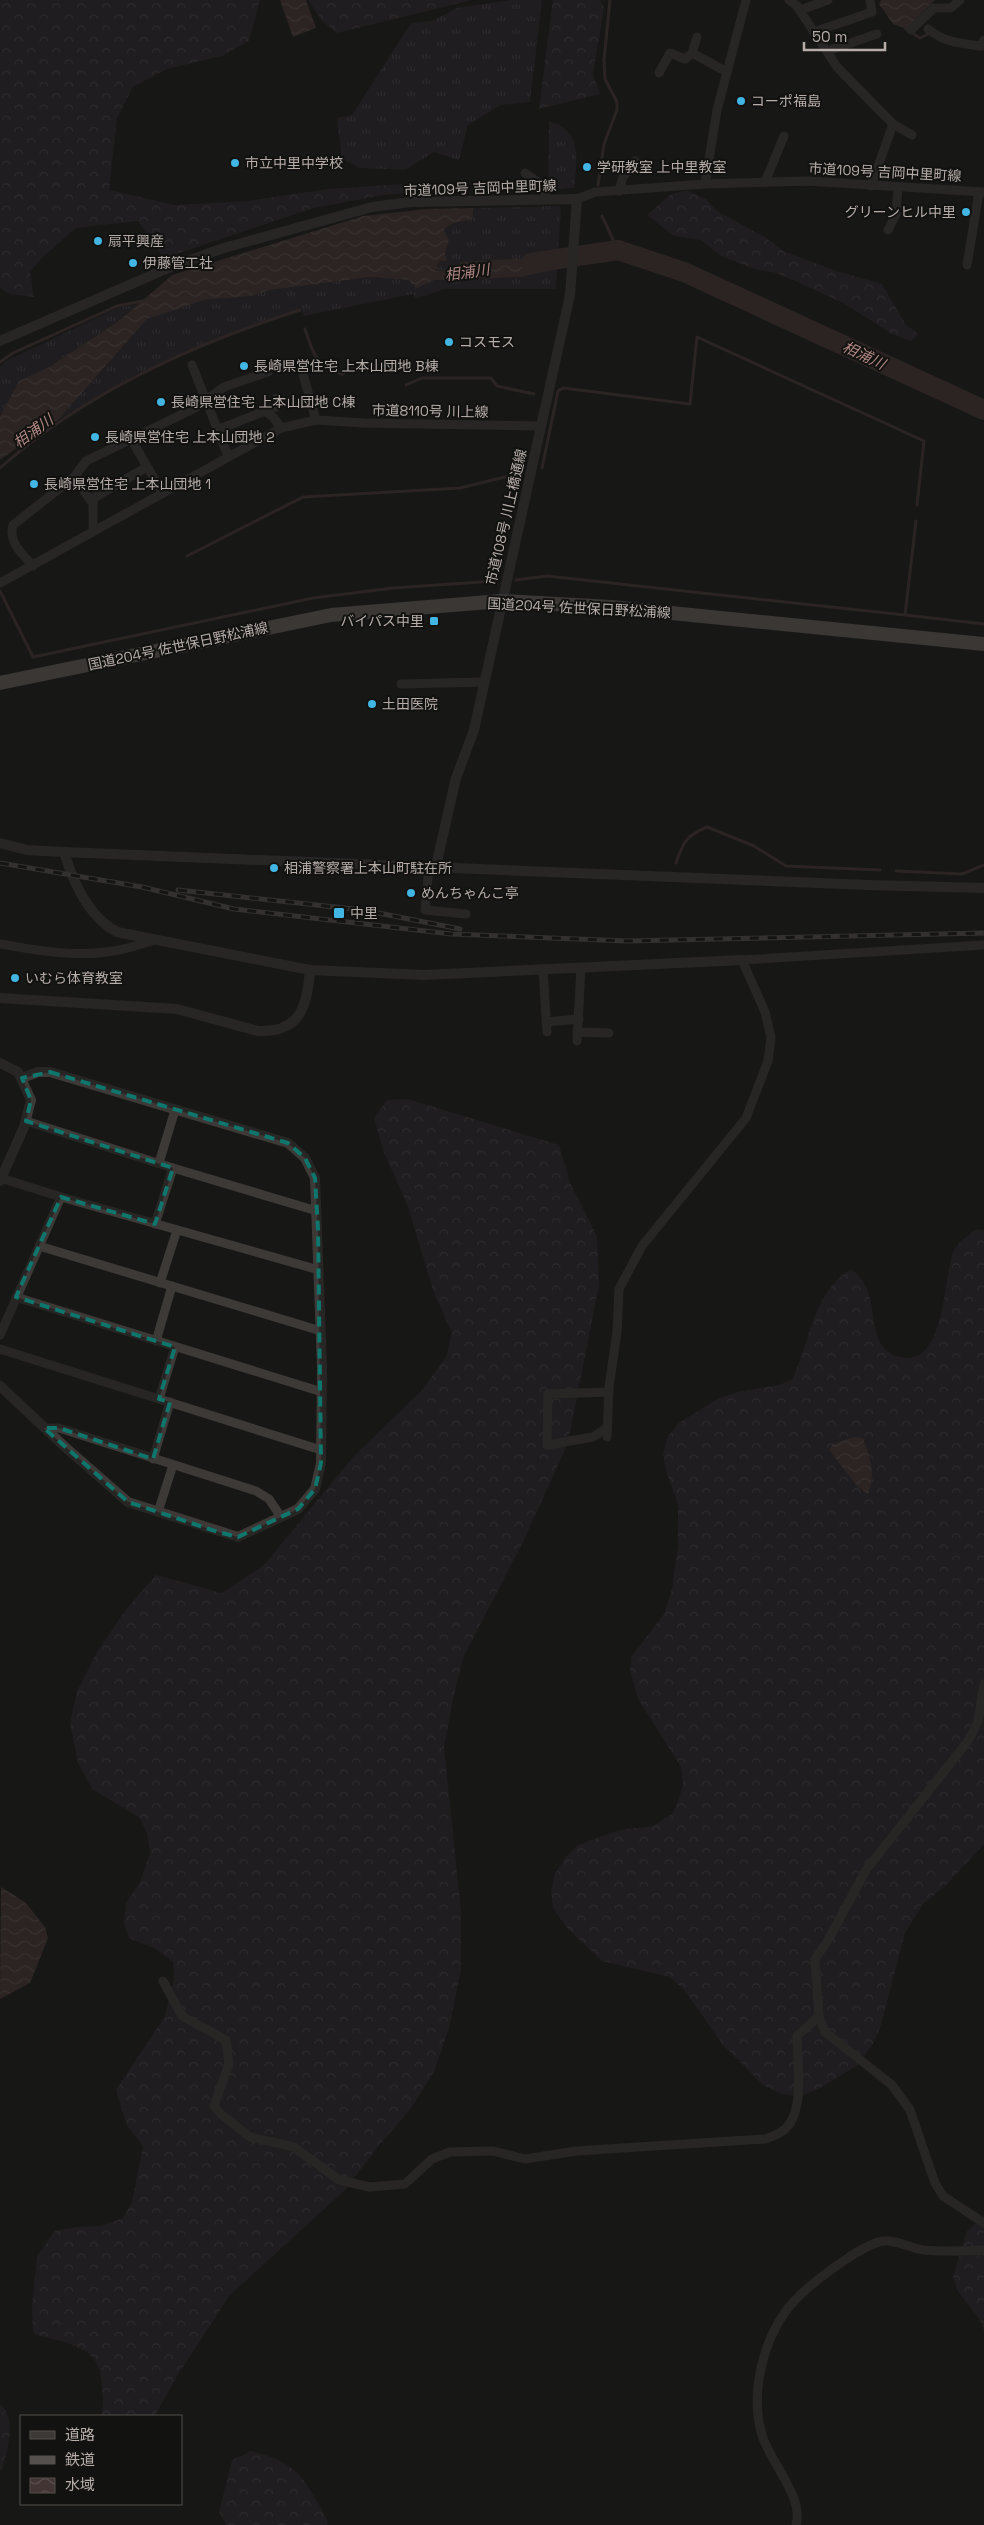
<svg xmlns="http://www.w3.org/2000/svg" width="984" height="2525" font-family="'Space Grotesk','Noto Sans JP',sans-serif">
<defs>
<pattern id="grass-tufts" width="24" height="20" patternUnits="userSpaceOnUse" patternTransform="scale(1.25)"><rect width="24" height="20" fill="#29242c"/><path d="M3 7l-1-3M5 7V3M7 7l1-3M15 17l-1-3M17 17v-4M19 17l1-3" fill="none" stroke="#464148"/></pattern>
<pattern id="forest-crowns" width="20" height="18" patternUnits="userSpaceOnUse" patternTransform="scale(1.25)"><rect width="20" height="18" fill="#29242c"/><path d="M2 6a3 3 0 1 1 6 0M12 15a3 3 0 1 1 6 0" fill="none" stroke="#464148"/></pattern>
<pattern id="water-waves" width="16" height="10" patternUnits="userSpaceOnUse" patternTransform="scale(1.25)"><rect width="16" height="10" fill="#433434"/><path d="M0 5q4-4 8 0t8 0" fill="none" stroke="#5c4f4f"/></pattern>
</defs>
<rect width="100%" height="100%" fill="#171715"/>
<!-- grass -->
<g fill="url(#grass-tufts)">
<polygon points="510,0 542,0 530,102 501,105 468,125 459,160 434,152 405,170 360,168 342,159 337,118 352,115 411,23 432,21 457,8"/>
<path d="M549 121C583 131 577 160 574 188L548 190Z"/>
<polygon points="559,206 561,209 558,252 542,257 463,262 453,269 436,271 439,261 447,261 445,254 449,240 444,229 454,223 473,219 473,208"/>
<polygon points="557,269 556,289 444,289 416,299 413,294 304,316 301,308 191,349 132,376 59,419 147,319 168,310 204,300 251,296 271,290 370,277 409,280 412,284 415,284 415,289 435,280 521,277"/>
<polygon points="138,304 120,320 49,367 19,381 0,416 0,367 6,361 117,308"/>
</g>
<!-- forest -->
<g fill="url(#forest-crowns)">
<polygon points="0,0 260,0 249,41 222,56 167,69 133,87 117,118 109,190 175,205 248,201 328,189 403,184 439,190 384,195 314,208 164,258 138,221 76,228 43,257 30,272 34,297 9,294 0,288"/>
<polygon points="308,0 472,0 337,33 322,21"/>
<polygon points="553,0 600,0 604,8 593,75 600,94 539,109"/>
<polygon points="686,190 706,199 717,211 763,236 785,252 837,271 882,284 906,325 919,334 911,341 892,334 843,303 777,273 754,269 721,256 701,240 674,236 647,215 670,195"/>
<path d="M408 1099 559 1145 571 1185 597 1236 599 1285 568 1443 524 1540 463 1658 454 1695 444 1747 461 1911V1970L449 2028 434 2072 409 2111 381 2143 345 2190 229 2296 176 2378 155 2416H102C106 2353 94 2349 37 2335L33 2332 32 2307 37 2256 55 2231 76 2227 101 2226 123 2218 132 2202 143 2146 127 2126 116 2090 165 2016 174 1978 173 1962 156 1949 129 1938 124 1923 126 1903 140 1882 150 1853 147 1834 140 1818 92 1789 78 1763 70 1723 77 1691 98 1650 127 1608 156 1575 222 1593 264 1565 354 1456 422 1390 446 1357 452 1333 434 1293 408 1207 383 1150 374 1118 387 1100Z"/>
<path d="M977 1229 984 1230V1844L946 1885 923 1904 905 1933 881 2025 873 2044 858 2065 822 2087 801 2096 781 2094 763 2085 723 2045 685 1991 670 1977 602 1961 567 1928 553 1908 551 1891 555 1874 565 1858 578 1845 619 1830 653 1826 672 1814 679 1799 683 1784 681 1767 638 1699 630 1671 631 1657 664 1614 672 1589 678 1545V1504L666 1471 663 1454 668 1436 679 1423 717 1399 738 1392 778 1385 792 1380C810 1342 812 1293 851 1269 885 1293 862 1343 896 1356 945 1373 943 1280 953 1253 957 1242 969 1235 977 1229Z"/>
<polygon points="984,2215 984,2331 980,2320 957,2290 953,2276 967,2231"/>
<path d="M0 2404C18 2420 7 2450 2 2470L0 2471Z"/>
<path d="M251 2451C299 2462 305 2480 328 2521L327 2525H226L219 2512 232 2460Z"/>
</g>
<!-- water -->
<g fill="url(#water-waves)">
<polygon points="280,0 306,0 316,28 293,37"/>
<polygon points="881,0 935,0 906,29 893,24 879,4"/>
<polygon points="473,208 473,219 454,223 444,229 449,240 445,254 447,261 439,261 436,271 453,269 462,262 542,257 558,252 557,269 521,277 435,280 415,289 415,284 412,284 409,280 370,277 271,290 251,296 204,300 147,319 59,419 0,460 0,416 19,381 49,367 120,320 172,275 363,216 427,209"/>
<path d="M854 1437 863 1438C870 1457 876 1475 868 1494L858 1487 829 1450 832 1445Z"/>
<polygon points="1,1887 25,1902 45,1927 48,1938 30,1983 0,1999"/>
</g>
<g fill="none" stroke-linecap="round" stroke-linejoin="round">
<!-- stream -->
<g stroke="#433434" stroke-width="3">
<polyline points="906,29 920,38 928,34"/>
<polyline points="598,185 604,144 617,110 617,102 605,79 604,60 610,0"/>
<polyline points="602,216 618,250"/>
<path d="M305 329C312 351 317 370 343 374L347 370 399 361"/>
<polyline points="0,362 13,353 117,306 143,301"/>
<polyline points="406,385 422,378 491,378 497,386 534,394"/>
<path d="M0 468C85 392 193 344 300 310"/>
<polyline points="542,468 558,391 563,388 690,404 697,337 924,441 917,505"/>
<polyline points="187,556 303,497 460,488 521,473"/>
<polyline points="516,580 547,576 905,615 916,521"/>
<polyline points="0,591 33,657 313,598 393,588 495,581"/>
<polyline points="905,615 984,624"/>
<path d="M676 863C683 842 686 836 707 827L754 846 786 866 880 870"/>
<polyline points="896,871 962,874 984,865"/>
</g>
<!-- river -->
<polyline stroke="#433434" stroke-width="20" points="531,263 618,250 684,272 984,410"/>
<!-- minor -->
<g stroke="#3c3937" stroke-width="9">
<polyline points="789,0 797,6 837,67 893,124 871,186"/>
<polyline points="800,10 828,0"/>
<path d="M928 29C946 43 959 43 981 46L984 40"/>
<polyline points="911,30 934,8 951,8 960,0"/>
<polyline points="814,32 872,12 870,0"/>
<polyline points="827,51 877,34"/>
<polyline points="692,53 697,37"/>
<polyline points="659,73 670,53 685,59 692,53 727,72"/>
<polyline points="893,124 912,135"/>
<polyline points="525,173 545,187 545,199"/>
<polyline points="765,182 784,136"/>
<polyline points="705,184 717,110 746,0"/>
<polyline points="619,191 623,177 635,161"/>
<polyline points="577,199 595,192 705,184 808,181 984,192"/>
<polyline points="888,230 896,214 898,187"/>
<polyline points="967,265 979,192"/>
<polyline points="192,365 228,456"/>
<polyline points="303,374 316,420"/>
<polyline points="265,411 273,417 281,428"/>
<polyline points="217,430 278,406 276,398"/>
<polyline points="131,439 162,492"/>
<polyline points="74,477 90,500 147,467"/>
<polyline points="93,498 93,531"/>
<path d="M33 566C22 553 8 543 13 525L74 477 86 461 195 408 224 387 268 372"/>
<polyline points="0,583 281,428 316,420 363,423 541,426"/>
<polyline points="401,684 484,682"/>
<polyline points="429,866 425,910 466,914"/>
<path d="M0 944C38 951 81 958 119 950 130 948 141 944 152 941"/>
<polyline points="543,969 547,1032"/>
<polyline points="546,1022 579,1019"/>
<polyline points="577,1032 609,1033"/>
<polyline points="577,1041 581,968"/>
<polyline points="26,1121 173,1168 155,1224"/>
<polyline points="159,1163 175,1110"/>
<polyline points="173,1168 317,1211"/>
<polyline points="1,1178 61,1197"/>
<polyline points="39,1246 321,1331"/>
<polyline points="160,1283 177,1230"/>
<polyline points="16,1297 322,1392"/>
<polyline points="0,1335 61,1197 319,1270"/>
<polyline points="156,1341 172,1286"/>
<polyline points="0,1349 321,1450"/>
<polyline points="159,1399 175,1347"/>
<polyline points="44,1428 59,1428 256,1491 269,1499 281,1517"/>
<polyline points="607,1428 593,1437 547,1445 548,1394 609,1392"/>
<polyline points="607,1437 609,1387 617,1332 619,1289 642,1246 746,1118 768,1061 771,1037 765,1012 742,960 984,945"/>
<polyline points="153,1459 170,1402"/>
<polyline points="158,1512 173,1465"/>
<polyline points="984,1684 978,1722 968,1741 866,1870 827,1942 815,1959 819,2016 825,2032 892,2085 910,2110 935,2183 943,2196 984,2223"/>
<path d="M163 1981 182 2016 226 2040 229 2064 214 2106 222 2115 250 2137 294 2147 339 2180 370 2187 405 2184 432 2159 450 2152 493 2151 525 2159 576 2151 765 2139C772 2136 781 2134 786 2128 805 2110 797 2061 797 2036L819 2016"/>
<path d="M796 2525C804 2497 770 2462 762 2435 750 2396 762 2345 785 2312 799 2293 823 2275 842 2262 853 2255 866 2245 879 2242 894 2238 909 2248 923 2250 944 2252 964 2251 984 2250"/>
</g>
<!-- tertiary -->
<g stroke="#3c3937" stroke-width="10">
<polyline points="0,341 173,266 224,248 372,207 411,202 577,199 570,295 474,730 456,778 436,866"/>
<polyline points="0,843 27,850 64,852 868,885 984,888"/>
<path d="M64 852C73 882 88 917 117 932L310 970 424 975 742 960"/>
<path d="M0 998 177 1009 258 1031C301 1033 307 1006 310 970"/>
<polyline points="0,1063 18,1072 31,1100 24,1127 0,1181"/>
<polyline points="0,1386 64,1446 128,1502 238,1537 298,1509 315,1489 321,1463 322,1368 315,1178 305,1158 288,1143 50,1072 38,1072 22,1078"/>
</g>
<!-- trunk -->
<polyline stroke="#645e5b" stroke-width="14" points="0,683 331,615 501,601 611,607 984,644"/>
<!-- rail casing -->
<g stroke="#55504e" stroke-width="5">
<g id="rail">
<polyline points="0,863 142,887 234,909 451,934 627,941 984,933"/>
<polyline points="178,890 363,910 460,929"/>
</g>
</g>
<!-- rail -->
<use href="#rail" stroke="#121210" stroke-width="3" stroke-dasharray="9" stroke-linecap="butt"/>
</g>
<!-- marked area -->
<path d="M0 0H984V2525H0ZM50 1072 288 1143 305 1158 315 1178 318 1229 321 1463 315 1489 298 1509 238 1537 218 1532 128 1502 44 1428H59L153 1459 170 1402 159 1399 175 1347 16 1297 61 1197 155 1224 173 1168 26 1121 31 1100 22 1078Z" fill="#171715" fill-opacity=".55" fill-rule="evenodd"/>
<path fill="none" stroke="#0f766e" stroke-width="4" stroke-dasharray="10 6" stroke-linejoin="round" d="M50 1072 288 1143 305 1158 315 1178 318 1229 321 1463 315 1489 298 1509 238 1537 218 1532 128 1502 44 1428H59L153 1459 170 1402 159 1399 175 1347 16 1297 61 1197 155 1224 173 1168 26 1121 31 1100 22 1078Z"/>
<!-- markers -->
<g fill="#42b5e3" stroke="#121210" stroke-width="2">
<circle cx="741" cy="101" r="5"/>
<circle cx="235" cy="163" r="5"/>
<circle cx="587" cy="167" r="5"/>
<circle cx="966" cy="212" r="5"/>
<circle cx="98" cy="241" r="5"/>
<circle cx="133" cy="263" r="5"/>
<circle cx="449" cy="342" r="5"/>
<circle cx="244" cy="366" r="5"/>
<circle cx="161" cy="402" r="5"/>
<circle cx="95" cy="437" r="5"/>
<circle cx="34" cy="484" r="5"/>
<rect x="429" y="616" width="10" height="10" rx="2.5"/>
<circle cx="372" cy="704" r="5"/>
<circle cx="274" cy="868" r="5"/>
<circle cx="411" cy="893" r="5"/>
<rect x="333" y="907" width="12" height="12" rx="2.5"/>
<circle cx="15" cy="978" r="5"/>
</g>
<g text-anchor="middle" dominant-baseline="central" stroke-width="4" stroke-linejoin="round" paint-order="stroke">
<!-- poi labels -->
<g font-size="14" fill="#b6ada9" stroke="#121210" text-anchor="start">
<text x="751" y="101">コーポ福島</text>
<text x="245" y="163">市立中里中学校</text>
<text x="597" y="167">学研教室 上中里教室</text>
<text x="956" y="212" text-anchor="end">グリーンヒル中里</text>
<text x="108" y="241">扇平興産</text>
<text x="143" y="263">伊藤管工社</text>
<text x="459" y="342">コスモス</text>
<text x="254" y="366">長崎県営住宅 上本山団地 B棟</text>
<text x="171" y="402">長崎県営住宅 上本山団地 C棟</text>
<text x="105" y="437">長崎県営住宅 上本山団地 2</text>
<text x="44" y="484">長崎県営住宅 上本山団地 1</text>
<text x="424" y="621" text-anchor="end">バイパス中里</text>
<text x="382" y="704">土田医院</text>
<text x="284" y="868">相浦警察署上本山町駐在所</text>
<text x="421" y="893">めんちゃんこ亭</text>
<text x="350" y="913">中里</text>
<text x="25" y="978">いむら体育教室</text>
</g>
<!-- street labels -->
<g font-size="14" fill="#b6ada9" stroke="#121210">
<text transform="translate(885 172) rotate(3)">市道109号 吉岡中里町線</text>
<text transform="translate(480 188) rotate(-2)">市道109号 吉岡中里町線</text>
<text transform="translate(430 411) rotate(1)">市道8110号 川上線</text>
<text transform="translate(506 517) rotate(-77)">市道108号 川上橋通線</text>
<text transform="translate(579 608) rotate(3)">国道204号 佐世保日野松浦線</text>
<text transform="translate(178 646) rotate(-12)">国道204号 佐世保日野松浦線</text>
</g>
<!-- water labels -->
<g font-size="15" font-style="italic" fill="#ae8682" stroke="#121210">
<text transform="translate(467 272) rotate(-8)">相浦川</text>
<text transform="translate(864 355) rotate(25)">相浦川</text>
<text transform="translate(33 431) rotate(-36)">相浦川</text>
</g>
</g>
<!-- legend -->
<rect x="20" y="2415" width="162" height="90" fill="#121210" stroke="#54504d"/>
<rect x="30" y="2431" width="25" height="8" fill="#3c3937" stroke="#54504d"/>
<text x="65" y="2440" font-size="15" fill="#b6ada9">道路</text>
<rect x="30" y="2456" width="25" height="8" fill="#55504e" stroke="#54504d"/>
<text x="65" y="2465" font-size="15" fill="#b6ada9">鉄道</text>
<rect x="30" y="2478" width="25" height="15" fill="url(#water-waves)" stroke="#54504d"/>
<text x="65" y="2490" font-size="15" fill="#b6ada9">水域</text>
<!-- scale -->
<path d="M804 42v8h81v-8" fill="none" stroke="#b6ada9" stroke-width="2.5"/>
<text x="812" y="42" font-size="15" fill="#b6ada9" stroke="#121210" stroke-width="4" paint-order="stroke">50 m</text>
</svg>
